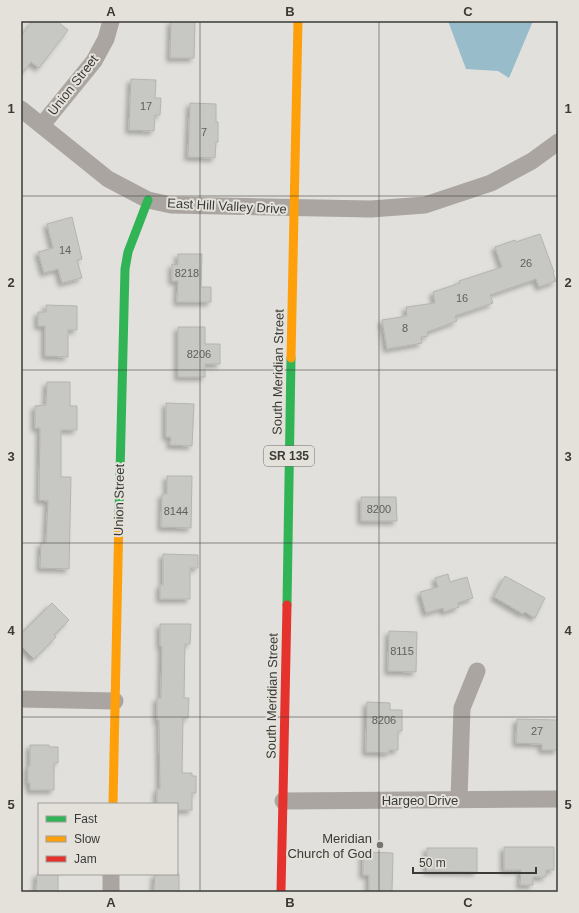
<svg xmlns="http://www.w3.org/2000/svg" width="579" height="913" font-family="Arial,sans-serif">
<defs>
<filter id="shadow"><feDropShadow dx="-3.5" dy="3.5" stdDeviation="2" flood-color="#0004"/></filter>
</defs>
<rect width="100%" height="100%" fill="#e1e0dc"/>
<!-- water -->
<polygon fill="#98bcca" points="448,21 533,21 509,78 498,71 466,69"/>
<!-- building -->
<g fill="#c7c7c4" stroke="#b4b4b1" filter="url(#shadow)">
<polygon points="33,21 57,21 68,30 39,68 31,62 21,75 21,36"/>
<polygon points="171,21 195,21 194,58 170,58"/>
<polygon points="131,79 156,80 155,98 161,98 160,115 155,115 154,131 129,130"/>
<polygon points="190,103 216,104 216,122 218,122 218,142 216,142 215,158 188,157"/>
<polygon points="72,217 82,259 77,260 82,278 62,283 58,269 44,273 38,252 53,248 47,224"/>
<polygon points="540,234 554,272 553,273 556,281 539,287 536,279 490,295 493,303 455,316 457,321 427,332 428,336 421,337 422,343 387,349 382,320 407,316 406,307 435,303 433,292 460,283 459,281 502,267 495,247 515,240 516,242"/>
<polygon points="178,254 202,254 201,287 211,287 211,302 177,302 178,281 172,281 172,264 178,265"/>
<polygon points="46,305 77,306 77,330 68,330 68,357 45,356 45,326 38,326 38,312 46,312"/>
<polygon points="178,327 205,327 205,344 220,344 220,364 205,364 205,377 178,377"/>
<polygon points="47,382 70,382 70,406 77,406 77,430 61,430 61,477 71,477 69,569 40,568 41,543 46,543 48,501 39,500 40,428 35,428 35,406 46,405"/>
<polygon points="166,403 194,404 192,446 170,445 171,437 166,437"/>
<polygon points="167,476 192,476 191,528 161,527 162,494 167,494"/>
<polygon points="361,497 396,497 397,521 361,521"/>
<polygon points="163,554 198,555 198,568 190,568 190,599 160,599 160,585 163,585"/>
<polygon points="448,574 450,582 467,577 473,598 458,603 459,607 444,612 443,608 426,613 420,592 438,587 435,578"/>
<polygon points="505,576 545,598 535,618 525,612 523,614 494,597"/>
<polygon points="52,603 69,620 54,635 56,637 34,659 21,646 21,634"/>
<polygon points="160,624 191,624 190,644 185,644 184,698 189,698 188,718 183,718 182,773 192,773 192,776 196,776 196,793 192,793 192,810 177,810 177,804 157,804 157,789 160,789 159,720 157,720 157,698 161,698 162,646 160,646"/>
<polygon points="389,631 417,632 416,672 388,671"/>
<polygon points="367,702 390,703 390,710 402,710 402,731 398,731 398,750 389,750 389,753 366,752"/>
<polygon points="517,719 558,720 558,750 542,750 542,744 516,743"/>
<polygon points="30,745 49,745 49,747 58,747 58,763 54,763 54,790 30,790 30,783 28,783 28,766 30,766"/>
<polygon points="504,847 554,847 554,870 546,870 546,877 533,877 533,885 520,885 521,870 504,870"/>
<polygon points="427,848 477,848 477,872 427,871"/>
<polygon points="363,852 393,853 392,892 369,892 369,875 363,875"/>
<polygon points="37,874 58,874 58,892 36,892"/>
<polygon points="155,874 179,874 179,892 154,892"/>
</g>
<g fill="none" stroke-linecap="round" stroke-linejoin="round">
<!-- street -->
<g stroke="#aaa5a0" stroke-width="17">
<polyline points="21,109 108,179 148,200 171,205 371,209 425,205 491,183 532,161 558,142"/>
<polyline points="42,125 94,61 106,39 111,21"/>
<polyline points="21,699 115,701"/>
<polyline points="459,799 462,708 477,671"/>
<polyline points="283,801 558,799"/>
<polyline points="111,892 111,874"/>
</g>
<!-- fast -->
<g stroke="#30b455" stroke-width="9">
<polyline points="119,514 125,269 128,252 148,200"/>
<polyline points="287,605 291,358"/>
</g>
<!-- slow -->
<g stroke="#ff9f0a" stroke-width="9">
<polyline points="291,358 298,21"/>
<polyline points="113,804 119,514"/>
</g>
<!-- jam -->
<polyline stroke="#e5322d" stroke-width="9" points="281,892 287,605"/>
</g>
<!-- grid -->
<path fill="none" stroke="#3a3a37" stroke-width="1" stroke-opacity="0.55" d="M200 21V892M379 21V892M21 196H558M21 370H558M21 543H558M21 717H558"/>
<!-- markers -->
<circle fill="#747471" stroke="#e3e1da" stroke-width="1.5" cx="380" cy="845" r="4"/>
<g text-anchor="middle" dominant-baseline="central" stroke-width="4" stroke-linejoin="round" paint-order="stroke">
<!-- number labels -->
<g font-size="11" fill="#60605c">
<text x="146" y="106">17</text>
<text x="204" y="132">7</text>
<text x="65" y="250">14</text>
<text x="526" y="263">26</text>
<text x="187" y="273">8218</text>
<text x="462" y="298">16</text>
<text x="405" y="328">8</text>
<text x="199" y="354">8206</text>
<text x="379" y="509">8200</text>
<text x="176" y="511">8144</text>
<text x="402" y="651">8115</text>
<text x="384" y="720">8206</text>
<text x="537" y="731">27</text>
</g>
<!-- shield labels -->
<rect fill="#e3e1da" stroke="#6d6c68" stroke-width="1" x="264" y="446" width="50" height="20" rx="3"/>
<g font-size="12" font-weight="bold" fill="#3a3a37">
<text x="289" y="456">SR 135</text>
</g>
<!-- street labels -->
<g font-size="13" fill="#3a3a37" stroke="#e3e1da">
<text transform="translate(73 85) rotate(-52)">Union Street</text>
<text transform="translate(227 206) rotate(3)">East Hill Valley Drive</text>
<text transform="translate(278 372) rotate(-89)">South Meridian Street</text>
<text transform="translate(119 500) rotate(-89)">Union Street</text>
<text transform="translate(272 696) rotate(-89)">South Meridian Street</text>
<text x="420" y="800">Hargeo Drive</text>
</g>
<!-- poi labels -->
<g font-size="13" fill="#3a3a37" stroke="#e3e1da" text-anchor="end">
<text x="372" y="838">Meridian<tspan x="372" dy="15">Church of God</tspan></text>
</g>
</g>
<!-- border -->
<rect width="579" height="913" fill="none" stroke="#e3e1da" stroke-width="44"/>
<!-- legend -->
<rect x="38" y="803" width="140" height="72" fill="#e3e1da" stroke="#9f9e99"/>
<rect x="46" y="816" width="20" height="6" fill="#30b455" stroke="#9f9e99"/>
<text x="74" y="823" font-size="12" fill="#3a3a37">Fast</text>
<rect x="46" y="836" width="20" height="6" fill="#ff9f0a" stroke="#9f9e99"/>
<text x="74" y="843" font-size="12" fill="#3a3a37">Slow</text>
<rect x="46" y="856" width="20" height="6" fill="#e5322d" stroke="#9f9e99"/>
<text x="74" y="863" font-size="12" fill="#3a3a37">Jam</text>
<!-- scale -->
<path d="M413 867v6h123v-6" fill="none" stroke="#3a3a37" stroke-width="2"/>
<text x="419" y="867" font-size="12" fill="#3a3a37" stroke="#e3e1da" stroke-width="3" paint-order="stroke">50 m</text>
<rect x="22" y="22" width="535" height="869" fill="none" stroke="#3a3a37" stroke-width="1.5"/>
<g font-size="13" text-anchor="middle" font-weight="bold" fill="#3a3a37">
<text x="111" y="16">A</text>
<text x="290" y="16">B</text>
<text x="468" y="16">C</text>
<text x="11" y="113">1</text>
<text x="568" y="113">1</text>
<text x="11" y="287">2</text>
<text x="568" y="287">2</text>
<text x="11" y="461">3</text>
<text x="568" y="461">3</text>
<text x="11" y="635">4</text>
<text x="568" y="635">4</text>
<text x="11" y="809">5</text>
<text x="568" y="809">5</text>
<text x="111" y="907">A</text>
<text x="290" y="907">B</text>
<text x="468" y="907">C</text>
</g>
</svg>
